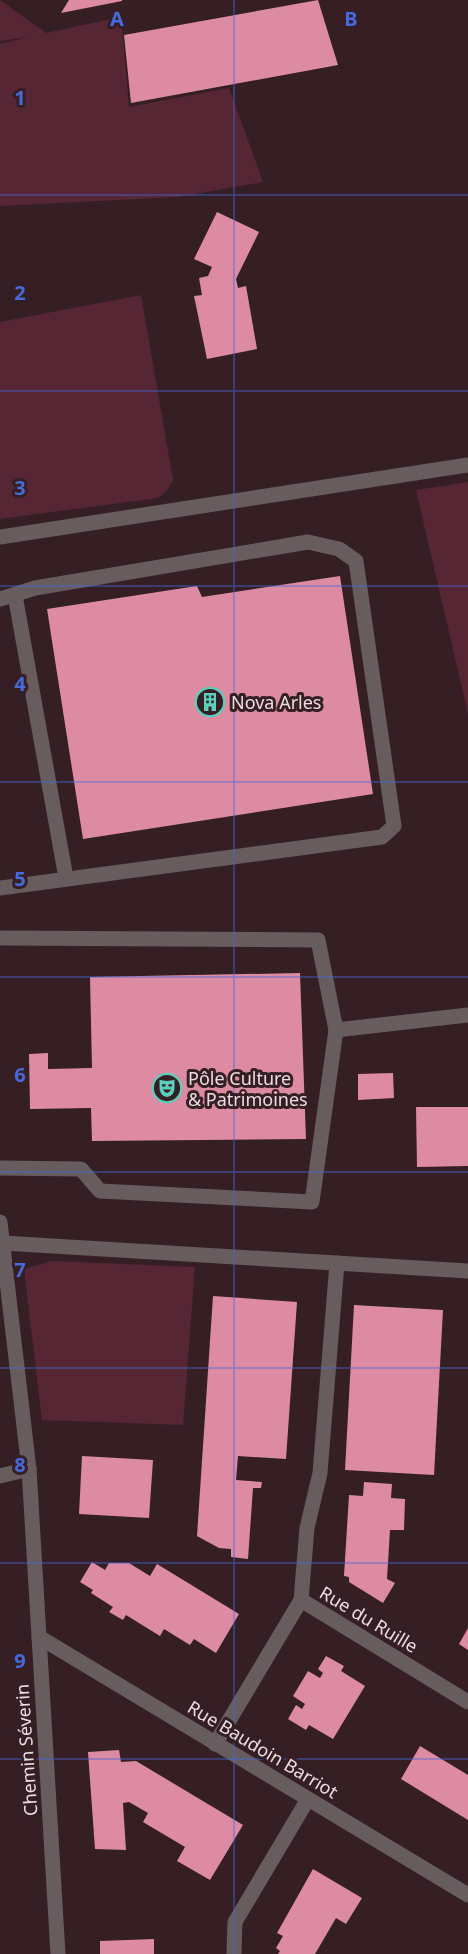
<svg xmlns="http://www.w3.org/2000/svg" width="468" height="1954" font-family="'Noto Sans',sans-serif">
<rect width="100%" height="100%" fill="#351f25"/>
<!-- green -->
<g fill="#562635">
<polygon points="0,0 46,33 121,17 129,107 229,88 263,182 178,197 0,206 0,44 28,37 0,41"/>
<polygon points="141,295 173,480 167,490 158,498 0,519 0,322"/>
<polygon points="468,482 468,714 416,490"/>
<polygon points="52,1261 195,1267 183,1425 42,1420 24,1269"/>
</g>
<!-- building -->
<g fill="#dc8ba2">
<polygon points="69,0 122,0 122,1 61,13"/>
<polygon points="318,0 338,65 131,103 124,35"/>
<polygon points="217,212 259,232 236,279 238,288 246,286 257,349 207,359 194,296 202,295 199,278 208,276 212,267 194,259"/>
<polygon points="340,576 373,794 83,839 47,609 197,586 202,597"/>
<polygon points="300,973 306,1139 92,1141 91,1108 30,1109 29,1054 48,1053 48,1069 92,1068 90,977"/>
<polygon points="393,1073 394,1098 358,1100 358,1074"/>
<polygon points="416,1107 468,1107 468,1166 417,1167"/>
<polygon points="213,1296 297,1302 286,1459 238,1456 236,1480 262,1482 261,1488 253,1488 248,1559 231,1557 231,1549 219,1548 197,1536"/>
<polygon points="354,1305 443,1310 434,1475 345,1470"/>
<polygon points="82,1456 153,1460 149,1518 79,1514"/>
<polygon points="364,1482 392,1484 391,1498 405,1499 404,1530 390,1530 387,1579 395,1583 383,1603 349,1582 349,1577 344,1576 349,1495 363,1496"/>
<polygon points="92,1562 105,1570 109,1563 129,1563 150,1576 157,1564 239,1614 216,1653 194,1639 190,1645 164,1629 160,1636 126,1615 123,1620 109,1612 113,1607 91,1593 93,1590 80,1582"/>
<polygon points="468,1628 468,1650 459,1644"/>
<polygon points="326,1656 344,1666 341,1671 365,1686 333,1739 309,1725 306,1730 288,1719 296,1705 302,1709 305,1704 293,1696 308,1671 320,1678 323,1673 318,1669"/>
<polygon points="420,1746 468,1775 468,1820 401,1779"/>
<polygon points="119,1750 121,1762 136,1761 243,1825 210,1880 177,1861 185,1847 143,1822 148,1813 129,1802 123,1803 126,1850 95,1849 88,1752"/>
<polygon points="313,1869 362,1898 346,1924 336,1918 315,1954 278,1954 280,1951 276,1948 283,1936 277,1933"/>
<polygon points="154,1939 154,1954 100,1954 100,1941"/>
</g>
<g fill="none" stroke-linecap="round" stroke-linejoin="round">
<!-- minor -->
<g stroke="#675c5e" stroke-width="15">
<polyline points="0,537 468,465"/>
<polyline points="15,595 66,878"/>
<polyline points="0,599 35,588 308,542 339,549 356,561 394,826 382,837 0,888"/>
<polyline points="0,938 318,940 336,1030 468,1015"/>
<polyline points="0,1168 81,1169 100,1191 312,1202 336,1030"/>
<polyline points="0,1222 29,1469 58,1954"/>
<polyline points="3,1243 468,1271"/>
<polyline points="0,1476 29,1469"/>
<polyline points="301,1600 307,1528 320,1473 337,1263"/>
<polyline points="39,1637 468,1895"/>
<polyline points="215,1744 301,1600 468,1702"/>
<polyline points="234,1954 235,1922 308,1799"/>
</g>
</g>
<!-- grid -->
<path fill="none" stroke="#466ada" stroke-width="1.5" stroke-opacity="0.55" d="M234 0V1954M0 195H468M0 391H468M0 586H468M0 782H468M0 977H468M0 1172H468M0 1368H468M0 1563H468M0 1759H468"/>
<!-- icons -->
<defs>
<g id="building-ring" transform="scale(1.5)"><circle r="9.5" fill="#351f25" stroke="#5bcebc" stroke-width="1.5"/><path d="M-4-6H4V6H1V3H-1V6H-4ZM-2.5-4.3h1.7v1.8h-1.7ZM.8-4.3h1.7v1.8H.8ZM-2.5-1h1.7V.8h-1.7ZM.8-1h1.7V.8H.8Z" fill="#5bcebc"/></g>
<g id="theatre-ring" transform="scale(1.5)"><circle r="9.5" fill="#351f25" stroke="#5bcebc" stroke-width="1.5"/><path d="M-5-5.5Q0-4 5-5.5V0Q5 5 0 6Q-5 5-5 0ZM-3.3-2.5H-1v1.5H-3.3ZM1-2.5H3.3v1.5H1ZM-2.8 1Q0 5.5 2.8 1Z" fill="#5bcebc"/></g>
</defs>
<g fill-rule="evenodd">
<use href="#building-ring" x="210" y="702"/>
<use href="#theatre-ring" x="167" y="1088"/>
</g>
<g text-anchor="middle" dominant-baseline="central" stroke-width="6" stroke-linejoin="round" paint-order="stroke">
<!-- poi labels -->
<g font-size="18" fill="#ebdce0" stroke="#351f25" text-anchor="start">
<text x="231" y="702">Nova Arles</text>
<text x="188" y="1078">Pôle Culture<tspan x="188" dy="21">&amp; Patrimoines</tspan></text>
</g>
<!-- street labels -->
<g font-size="18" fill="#ebdce0" stroke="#351f25">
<text transform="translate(369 1619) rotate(31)">Rue du Ruille</text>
<text transform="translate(263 1749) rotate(31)">Rue Baudoin Barriot</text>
<text transform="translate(26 1750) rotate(-94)">Chemin Séverin</text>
</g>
</g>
<g font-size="20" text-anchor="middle" font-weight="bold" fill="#466ada" stroke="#351f25" stroke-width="6" stroke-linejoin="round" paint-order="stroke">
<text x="117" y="26">A</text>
<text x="351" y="26">B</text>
<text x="20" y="105">1</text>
<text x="20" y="300">2</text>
<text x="20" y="495">3</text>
<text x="20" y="691">4</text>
<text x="20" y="886">5</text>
<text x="20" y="1082">6</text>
<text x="20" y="1277">7</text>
<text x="20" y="1472">8</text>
<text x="20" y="1668">9</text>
</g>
</svg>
